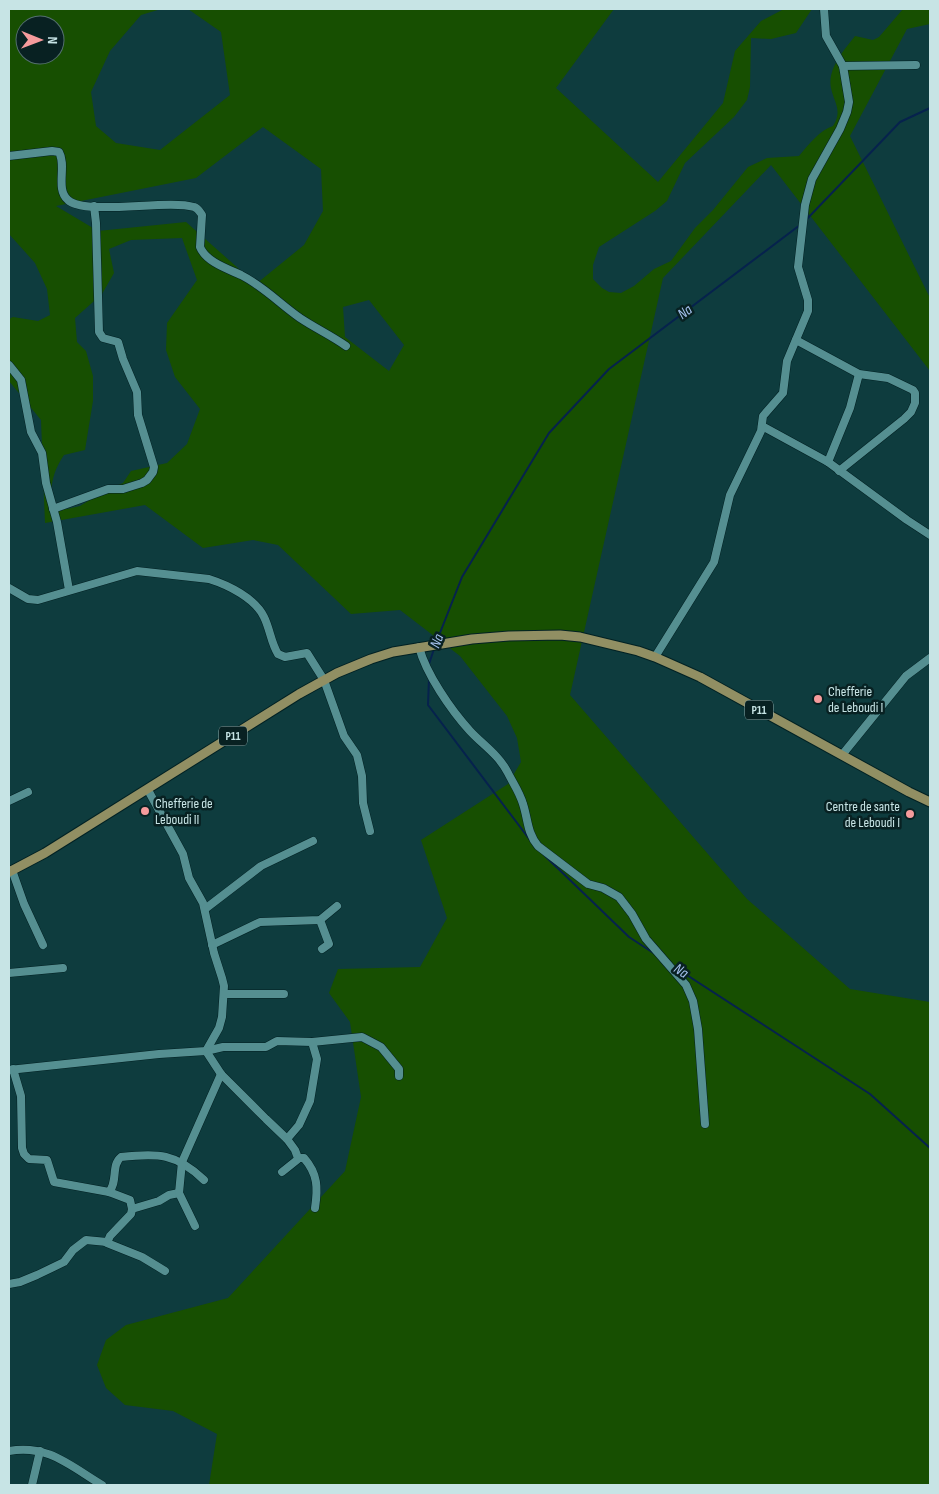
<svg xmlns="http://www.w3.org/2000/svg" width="939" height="1494" font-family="'Sofia Sans Condensed',sans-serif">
<rect width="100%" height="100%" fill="#0e3c3e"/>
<!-- green -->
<path fill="#174f01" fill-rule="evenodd" d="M9 9H161L141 15 110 51 91 92 96 126 116 143 160 150 230 95 221 32 188 9H614L556 88 658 182 723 103 735 51 761 21 784 9H812L796 33 771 39 751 38 750 87 747 100 734 117 685 163 667 201 655 211 599 247 593 265V279L602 288 609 292 621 293 634 286 654 269 671 261 695 228 713 210 748 167 767 158 799 156C808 145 820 130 833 126 843 110 834 103 831 88 827 69 844 50 855 36L873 40 879 37 903 9H930V24L907 29 850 136 930 298V371L771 165 663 278 570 695 747 899 850 989 930 1002V1485H209L217 1434 173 1411 125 1405 106 1388 97 1365 106 1340 126 1325 228 1298 345 1171 361 1097 350 1022 329 993 338 969 420 967 447 918 421 840 508 784 521 762 517 738 507 716 460 656 400 610 351 614 278 545 253 540 203 548 145 505 45 523 41 420 9 381V319L13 317 38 321 50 315 47 289 35 263 9 234ZM25 25H55V55H25ZM263 127 321 169 323 211 304 245 256 284 186 222 98 231 56 206 196 178ZM182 238 197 280 167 323 166 350 175 377 200 409 187 444 167 463 131 471 123 483 104 491 80 506 67 509H54C48 489 53 471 64 455L85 450 93 401V376L86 351 77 342 75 318 102 294 114 273 109 249 131 240ZM369 300 404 345 389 371 345 337 343 307Z"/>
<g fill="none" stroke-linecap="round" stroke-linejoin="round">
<!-- stream -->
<g stroke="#06224d" stroke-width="2">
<polyline points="805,221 900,122 930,108"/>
<polyline points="436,643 462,577 549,433 609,369 800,225"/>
<polyline points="429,664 434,649"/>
<polyline points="429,679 428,705 533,844"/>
<polyline points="543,854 629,937 655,954"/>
<polyline points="676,968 870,1094 930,1148"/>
</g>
<!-- minor casing -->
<g stroke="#022123" stroke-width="9">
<g id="minor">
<polyline points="843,66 916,65"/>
<path d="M9 156 52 151 59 152C67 166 55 189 68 200 85 216 168 199 194 207 198 208 200 212 202 215L200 247C206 262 228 269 241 275 263 286 280 304 300 318 315 328 332 336 346 346"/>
<polyline points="796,340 859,374 888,378 913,390 915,393 915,403 911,412 904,419 839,471"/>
<polyline points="9,365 21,380 31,432 42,453 46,483 57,522 69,590"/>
<polyline points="762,426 828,462 907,520 930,535"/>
<polyline points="828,462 850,408 859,374"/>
<polyline points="53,509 108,489 123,489 142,483 147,480 153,472 154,467 138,415 137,392 123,359 118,342 103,338 99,332 96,223 94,206"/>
<path d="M9 588 28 599 38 600 137 571 209 579C228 585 255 598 264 617 270 629 271 643 278 654L285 657 307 653 324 680 344 736 357 755 362 776 363 803 370 831"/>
<path d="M419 647C426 674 451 710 470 731 483 745 499 755 508 773 513 783 520 793 523 804 528 819 527 833 538 846L588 884 603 888 619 897 632 914 646 939 686 985 693 1001 698 1029 705 1124"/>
<polyline points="655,657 714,562 730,495 761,431 763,416 783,393 787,361 808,311 808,300 798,267 805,205 812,179 840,129 847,112 849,102 843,66 826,36 824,9"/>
<polyline points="842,755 906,676 930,658"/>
<polyline points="148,790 183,854 189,878 203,903 214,953 222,978 224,986 222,1017 219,1028 206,1051"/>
<polyline points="9,801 28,792"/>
<polyline points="12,870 24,904 43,945"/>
<polyline points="205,909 261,866 313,841"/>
<polyline points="320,920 329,944 322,949"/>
<polyline points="212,945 260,922 320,920 337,906"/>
<polyline points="9,973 63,968"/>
<polyline points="224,994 284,994"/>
<polyline points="312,1042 362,1037 381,1047 399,1069 399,1076"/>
<polyline points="206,1051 221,1074 266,1119 287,1139 295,1150 298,1158 297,1160 282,1172"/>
<polyline points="13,1069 21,1096 22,1148 24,1154 29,1159 47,1160 54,1182 109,1192 130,1200 132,1209 131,1214 110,1236 107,1243 142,1257 165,1271"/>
<polyline points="9,1070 159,1054 206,1051 223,1047 266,1047 277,1041 312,1042 317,1059 310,1101 299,1125 287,1139"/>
<path d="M298 1158H304C318 1174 318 1188 315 1208"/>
<path d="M109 1192C118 1182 111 1165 121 1157 158 1153 176 1153 204 1180"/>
<polyline points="132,1209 159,1201 169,1195 179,1193"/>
<polyline points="195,1226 179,1193 182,1162 221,1074"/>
<polyline points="9,1284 20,1282 37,1275 64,1262 73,1250 86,1240 107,1242"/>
<path d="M9 1451C48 1444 70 1466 102 1485"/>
<polyline points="32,1485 40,1451"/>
</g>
</g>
<!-- major casing -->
<g stroke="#022123" stroke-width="11">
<polyline id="major" points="9,872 45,853 299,694 337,673 371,659 393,652 472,639 509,636 560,635 580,637 638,651 655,657 700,677 909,792 930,802"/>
</g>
<!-- minor -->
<use href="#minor" stroke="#558f91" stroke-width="8"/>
<!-- major -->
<use href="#major" stroke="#918f63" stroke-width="9"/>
</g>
<!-- markers -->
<g fill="#f59b9c" stroke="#082122" stroke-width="2">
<circle cx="818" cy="699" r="5"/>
<circle cx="145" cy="811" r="5"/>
<circle cx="910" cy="814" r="5"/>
</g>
<g text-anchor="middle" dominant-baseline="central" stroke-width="5" stroke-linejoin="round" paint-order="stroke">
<!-- shield labels -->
<g fill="#082122" stroke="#8eaaaa" stroke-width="1">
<rect x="745" y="700.5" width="28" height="19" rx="4"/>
<rect x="219" y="726.5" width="28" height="19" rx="4"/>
</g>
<g font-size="12" font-weight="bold" fill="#c7e4e5">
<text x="759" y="710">P11</text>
<text x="233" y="736">P11</text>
</g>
<!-- poi labels -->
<g font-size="14" fill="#c7e4e5" stroke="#082122" text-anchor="start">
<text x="828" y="691">Chefferie<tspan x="828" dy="16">de Leboudi I</tspan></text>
<text x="155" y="803">Chefferie de<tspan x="155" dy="16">Leboudi II</tspan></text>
<text x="900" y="806" text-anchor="end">Centre de sante<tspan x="900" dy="16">de Leboudi I</tspan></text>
</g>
<!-- water labels -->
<g font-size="15" font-style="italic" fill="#a4c0ec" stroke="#082122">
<text transform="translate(685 312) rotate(-37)">Na</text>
<text transform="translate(437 641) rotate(-69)">Na</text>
<text transform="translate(681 971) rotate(33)">Na</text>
</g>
</g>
<!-- border -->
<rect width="939" height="1494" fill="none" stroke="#c7e4e5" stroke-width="20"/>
<!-- north arrow -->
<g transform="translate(40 40) rotate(91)"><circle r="24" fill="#082122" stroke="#546f70"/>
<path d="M0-4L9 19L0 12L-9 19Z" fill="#f59b9c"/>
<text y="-8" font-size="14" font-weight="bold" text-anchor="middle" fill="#c7e4e5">N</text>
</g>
</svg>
